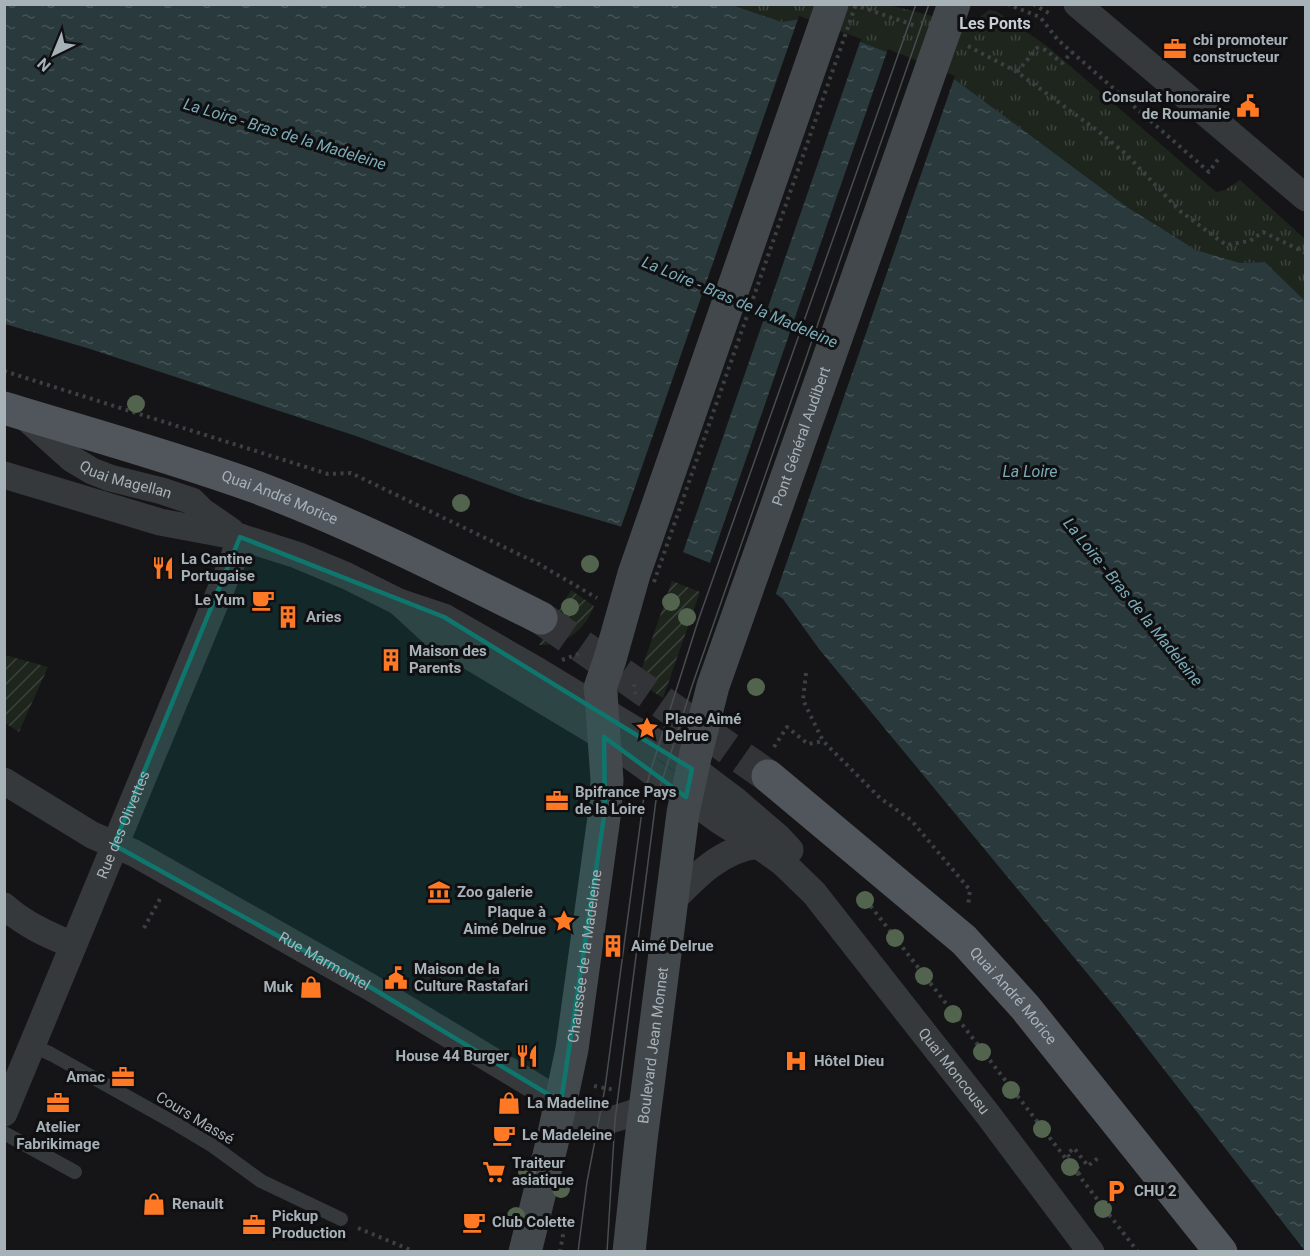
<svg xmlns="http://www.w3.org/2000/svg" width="1310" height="1256" font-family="Roboto,sans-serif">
<defs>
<pattern id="park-tufts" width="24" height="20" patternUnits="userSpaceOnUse" patternTransform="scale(1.5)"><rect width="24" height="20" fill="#1e251d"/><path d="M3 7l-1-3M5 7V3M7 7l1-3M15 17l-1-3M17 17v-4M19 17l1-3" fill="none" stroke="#3c423c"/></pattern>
<pattern id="garden-furrows" width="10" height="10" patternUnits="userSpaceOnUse" patternTransform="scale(1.5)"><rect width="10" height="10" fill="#1e251d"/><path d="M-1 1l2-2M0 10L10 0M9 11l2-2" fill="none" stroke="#3c423c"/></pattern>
<pattern id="water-ripples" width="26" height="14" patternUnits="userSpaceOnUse" patternTransform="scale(1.5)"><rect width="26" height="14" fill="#2a393c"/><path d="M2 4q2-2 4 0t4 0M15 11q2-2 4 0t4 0" fill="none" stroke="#465356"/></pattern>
</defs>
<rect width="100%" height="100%" fill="#151517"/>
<!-- park -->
<polygon fill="url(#park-tufts)" points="732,5 889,5 972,26 976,20 989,10 996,11 1047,46 1216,192 1225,190 1240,180 1305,239 1305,302 1265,262 1240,263 1196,250 1127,207 950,76 800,19 782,22"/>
<!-- garden -->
<g fill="url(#garden-furrows)">
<polygon points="672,581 700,592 663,698 652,691 642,668"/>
<path d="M571 590 594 606C585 630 565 646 539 645Z"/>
<polygon points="5,655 48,667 19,732 5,723"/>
</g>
<!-- water -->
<polygon fill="url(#water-ripples)" points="4,5 732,5 782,22 800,19 950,76 1127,207 1196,250 1240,263 1265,262 1306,302 1305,1251 1120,1013 819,649 783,599 764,585 619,526 524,498 356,436 87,348 5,324"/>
<!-- pier -->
<g fill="#151517">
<polygon points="799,16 861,39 682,555 620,530"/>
<polygon points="888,49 955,76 775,596 763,587 709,566"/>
</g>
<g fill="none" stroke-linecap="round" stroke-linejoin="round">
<!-- primary-tunnel -->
<polyline stroke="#323437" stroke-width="33" stroke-dasharray="33 16" stroke-linecap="butt" points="541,618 768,776"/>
<!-- path -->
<g stroke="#3c4043" stroke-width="4" stroke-dasharray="3 4.5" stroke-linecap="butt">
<polyline points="1007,4 1040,17 1058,40 1209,172 1219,158"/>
<polyline points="1033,4 1052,15"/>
<polyline points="861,7 916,26"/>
<polyline points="968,46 1017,72 1098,131 1126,154 1180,211 1226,245 1250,241 1263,232 1306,253"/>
<polyline points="1017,72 1037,48 1046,50 1062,63 1072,52"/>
<polyline points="4,371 328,474 351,473 539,564 597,598"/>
<polyline points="806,673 803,700 823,741 880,798 911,820 970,890 968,906"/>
<polyline points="774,747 787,727 808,744 823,741"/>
<polyline points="866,900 1138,1252"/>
<polyline points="144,928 161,897"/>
<polyline points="594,1086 615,1090"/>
<polyline points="1078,1174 1081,1172 1067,1154 1074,1148 1088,1166 1098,1158"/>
<polyline points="358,1228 413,1251"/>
<polyline points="560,1252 564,1229"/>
</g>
<!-- service -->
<g stroke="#36393c" stroke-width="14">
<polyline points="31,1045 51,1054 178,1125 213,1146 261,1181 341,1219"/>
<polyline points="4,1133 75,1172"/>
</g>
<!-- minor -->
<g stroke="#36393c" stroke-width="27">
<polyline points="1077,4 1306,198"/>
<path id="s1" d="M23 415 72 459 92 471 110 478 162 491 192 501 202 511 231 531"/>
<polyline points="4,475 160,522 240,537 297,555 347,576 399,602 444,617 538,671 670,751 735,800 778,837 790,850"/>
<path id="s2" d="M399 602 436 636 604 737 720 821 758 845 783 863 814 893 989 1116 1091 1252"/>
<path id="s3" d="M4 781 92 835 134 853 370 987 561 1102"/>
<path d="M672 901C696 876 722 849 758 845"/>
<path d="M4 906C24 924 48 935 73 945"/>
<path id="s4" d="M4 1113 233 560 240 537"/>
<path d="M556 1125C592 1126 613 1121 646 1108"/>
</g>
<!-- secondary -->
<g stroke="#43484d" stroke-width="33">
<polyline points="610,659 634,574 832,4"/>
<path id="s5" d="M525 1252 552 1143 572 1049 605 810 607 780 601 694"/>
<path id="s6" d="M629 1252 641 1140 683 813 696 753"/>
</g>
<!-- primary -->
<g stroke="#51565c" stroke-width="33">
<path id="s7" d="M4 408C89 434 173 457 256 487 354 524 447 571 541 618"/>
<path id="s8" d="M768 776 964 940 1025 1007 1221 1252"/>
</g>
<!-- tram -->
<g stroke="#484d52" stroke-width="1.5">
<polyline points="578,1252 587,1182 605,1088 644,796 650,773 698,621 916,4"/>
<polyline points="607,1252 615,1120 656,800 692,686 929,4"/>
</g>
<!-- path-bridge -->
<g stroke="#3c4043" stroke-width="4" stroke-dasharray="3 4.5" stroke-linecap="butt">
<polyline points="654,582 856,4"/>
<polyline points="562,660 581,653"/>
<polyline points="634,684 636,698"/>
</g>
<!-- secondary-bridge -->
<g stroke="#43484d" stroke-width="33">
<polyline points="601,694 600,688 610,659"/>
<path id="s9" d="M696 753 713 686 954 4"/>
</g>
</g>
<!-- trees -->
<g fill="#52644e">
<circle cx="136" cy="404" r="9"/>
<circle cx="461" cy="503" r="9"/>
<circle cx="590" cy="564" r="9"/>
<circle cx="671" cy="602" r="9"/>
<circle cx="570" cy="607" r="9"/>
<circle cx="687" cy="617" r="9"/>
<circle cx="756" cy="687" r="9"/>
<circle cx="865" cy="900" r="9"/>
<circle cx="895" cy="938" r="9"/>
<circle cx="924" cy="976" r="9"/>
<circle cx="953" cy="1014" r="9"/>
<circle cx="982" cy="1052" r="9"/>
<circle cx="1011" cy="1090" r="9"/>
<circle cx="1042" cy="1129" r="9"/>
<circle cx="1070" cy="1167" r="9"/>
<circle cx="527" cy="1172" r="9"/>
<circle cx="561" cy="1189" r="9"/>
<circle cx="1103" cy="1209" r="9"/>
<circle cx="516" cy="1216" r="9"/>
</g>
<!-- marked area -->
<path fill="#0f766e" fill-opacity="0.2" stroke="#0f766e" stroke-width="4.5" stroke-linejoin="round" d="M240 537 444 617 692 769 686 797 604 737 605 810 561 1102 370 987 114 845Z"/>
<!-- icons -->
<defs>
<g id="office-bare" transform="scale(1.8)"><path d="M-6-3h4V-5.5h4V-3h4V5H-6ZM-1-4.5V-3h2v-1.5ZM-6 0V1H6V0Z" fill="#ff7925" stroke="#101012" stroke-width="2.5" paint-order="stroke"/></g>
<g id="civic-bare" transform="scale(1.8)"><path d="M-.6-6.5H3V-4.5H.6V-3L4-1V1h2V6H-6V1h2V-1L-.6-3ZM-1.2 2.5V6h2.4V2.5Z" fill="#ff7925" stroke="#101012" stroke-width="2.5" paint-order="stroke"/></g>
<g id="restaurant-bare" transform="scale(1.8)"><path d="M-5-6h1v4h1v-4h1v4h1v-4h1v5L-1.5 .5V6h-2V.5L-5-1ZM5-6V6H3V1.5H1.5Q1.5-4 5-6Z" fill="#ff7925" stroke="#101012" stroke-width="2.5" paint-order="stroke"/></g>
<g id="cafe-bare" transform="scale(1.8)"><path d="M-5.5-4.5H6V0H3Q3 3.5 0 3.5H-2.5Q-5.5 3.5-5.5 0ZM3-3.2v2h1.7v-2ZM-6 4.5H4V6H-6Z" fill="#ff7925" stroke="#101012" stroke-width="2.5" paint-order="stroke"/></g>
<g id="building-bare" transform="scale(1.8)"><path d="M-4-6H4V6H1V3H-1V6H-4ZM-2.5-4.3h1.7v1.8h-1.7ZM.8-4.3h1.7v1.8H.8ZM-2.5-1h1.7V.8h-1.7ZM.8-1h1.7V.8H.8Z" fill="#ff7925" stroke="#101012" stroke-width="2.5" paint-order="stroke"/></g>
<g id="sight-bare" transform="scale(1.8)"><path d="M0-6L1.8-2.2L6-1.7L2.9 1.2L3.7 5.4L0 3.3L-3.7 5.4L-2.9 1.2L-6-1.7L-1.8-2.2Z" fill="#ff7925" stroke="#101012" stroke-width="2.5" paint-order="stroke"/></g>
<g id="museum-bare" transform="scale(1.8)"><path d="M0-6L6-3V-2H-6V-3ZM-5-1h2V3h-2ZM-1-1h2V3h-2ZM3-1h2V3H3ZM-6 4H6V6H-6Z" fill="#ff7925" stroke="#101012" stroke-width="2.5" paint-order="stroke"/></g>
<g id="shop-bare" transform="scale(1.8)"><path d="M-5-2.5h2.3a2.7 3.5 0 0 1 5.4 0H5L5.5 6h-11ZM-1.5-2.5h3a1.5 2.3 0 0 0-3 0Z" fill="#ff7925" stroke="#101012" stroke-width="2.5" paint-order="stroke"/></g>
<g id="hospital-bare" transform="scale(1.8)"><path d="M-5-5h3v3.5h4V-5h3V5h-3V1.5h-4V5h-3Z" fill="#ff7925" stroke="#101012" stroke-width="2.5" paint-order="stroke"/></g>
<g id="supermarket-bare" transform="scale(1.8)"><path d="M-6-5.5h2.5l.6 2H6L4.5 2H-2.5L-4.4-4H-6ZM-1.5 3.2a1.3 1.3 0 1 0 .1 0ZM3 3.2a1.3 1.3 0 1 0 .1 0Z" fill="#ff7925" stroke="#101012" stroke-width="2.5" paint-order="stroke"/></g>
<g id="parking-bare" transform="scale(1.8)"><path d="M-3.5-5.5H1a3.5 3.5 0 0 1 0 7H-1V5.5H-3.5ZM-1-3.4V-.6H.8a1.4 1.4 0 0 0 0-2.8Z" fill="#ff7925" stroke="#101012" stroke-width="2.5" paint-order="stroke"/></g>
</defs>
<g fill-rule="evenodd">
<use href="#office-bare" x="1175" y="49"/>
<use href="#civic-bare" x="1248" y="106"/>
<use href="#restaurant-bare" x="163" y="568"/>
<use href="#cafe-bare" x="263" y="600"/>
<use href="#building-bare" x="288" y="617"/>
<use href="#building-bare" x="391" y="660"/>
<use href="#sight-bare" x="647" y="728"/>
<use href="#office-bare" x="557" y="801"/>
<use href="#museum-bare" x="439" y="892"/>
<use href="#sight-bare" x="564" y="921"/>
<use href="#building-bare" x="613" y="946"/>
<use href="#civic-bare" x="396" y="978"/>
<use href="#shop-bare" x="311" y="987"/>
<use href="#restaurant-bare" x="527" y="1056"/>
<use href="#hospital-bare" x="796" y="1061"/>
<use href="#office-bare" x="123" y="1077"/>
<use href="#office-bare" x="58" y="1103"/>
<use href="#shop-bare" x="509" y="1103"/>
<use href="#cafe-bare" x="504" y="1135"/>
<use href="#supermarket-bare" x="494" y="1172"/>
<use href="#parking-bare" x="1116" y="1191"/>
<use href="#shop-bare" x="154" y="1204"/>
<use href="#cafe-bare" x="474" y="1222"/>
<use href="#office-bare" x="254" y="1225"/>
</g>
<g text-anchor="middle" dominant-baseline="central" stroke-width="6" stroke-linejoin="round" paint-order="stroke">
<!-- poi labels -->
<g font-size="15" font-weight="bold" fill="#a6b1b8" stroke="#101012" text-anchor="start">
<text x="1193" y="40">cbi promoteur<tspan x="1193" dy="17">constructeur</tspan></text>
<text x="1230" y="97" text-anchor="end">Consulat honoraire<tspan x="1230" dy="17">de Roumanie</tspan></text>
<text x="181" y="559">La Cantine<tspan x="181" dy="17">Portugaise</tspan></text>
<text x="245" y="600" text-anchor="end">Le Yum</text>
<text x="306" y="617">Aries</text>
<text x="409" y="651">Maison des<tspan x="409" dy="17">Parents</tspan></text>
<text x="665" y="719">Place Aimé<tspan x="665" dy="17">Delrue</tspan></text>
<text x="575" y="792">Bpifrance Pays<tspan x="575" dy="17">de la Loire</tspan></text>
<text x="457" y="892">Zoo galerie</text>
<text x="546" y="912" text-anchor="end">Plaque à<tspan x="546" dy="17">Aimé Delrue</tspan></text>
<text x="631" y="946">Aimé Delrue</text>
<text x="414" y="969">Maison de la<tspan x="414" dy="17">Culture Rastafari</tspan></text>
<text x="293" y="987" text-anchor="end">Muk</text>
<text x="509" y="1056" text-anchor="end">House 44 Burger</text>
<text x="814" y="1061">Hôtel Dieu</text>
<text x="105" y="1077" text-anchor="end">Amac</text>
<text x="527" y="1103">La Madeline</text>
<text x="58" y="1127" text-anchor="middle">Atelier<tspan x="58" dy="17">Fabrikimage</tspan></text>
<text x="522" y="1135">Le Madeleine</text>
<text x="512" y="1163">Traiteur<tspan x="512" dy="17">asiatique</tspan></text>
<text x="1134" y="1191">CHU 2</text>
<text x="172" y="1204">Renault</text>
<text x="272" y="1216">Pickup<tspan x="272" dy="17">Production</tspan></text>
<text x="492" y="1222">Club Colette</text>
</g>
<!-- street labels -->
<g font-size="15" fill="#a6b1b8" stroke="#101012">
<text stroke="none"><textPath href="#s9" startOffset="334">Pont Général Audibert</textPath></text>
<text stroke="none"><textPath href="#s1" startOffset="124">Quai Magellan</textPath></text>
<text stroke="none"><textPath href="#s7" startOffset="290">Quai André Morice</textPath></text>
<text stroke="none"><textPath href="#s4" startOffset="312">Rue des Olivettes</textPath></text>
<text stroke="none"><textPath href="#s5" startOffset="302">Chaussée de la Madeleine</textPath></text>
<text stroke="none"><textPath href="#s3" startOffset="368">Rue Marmontel</textPath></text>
<text stroke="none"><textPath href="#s8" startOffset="330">Quai André Morice</textPath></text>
<text stroke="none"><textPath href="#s6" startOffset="208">Boulevard Jean Monnet</textPath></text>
<text stroke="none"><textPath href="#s2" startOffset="735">Quai Moncousu</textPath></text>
<text transform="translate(195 1118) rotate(31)">Cours Massé</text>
</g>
<!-- neighbourhood labels -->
<g font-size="16" font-weight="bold" fill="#c7ced4" stroke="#101012">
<text x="995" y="23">Les Ponts</text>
</g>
<!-- water labels -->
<g font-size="16" font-style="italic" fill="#7aabb6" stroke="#101012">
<text transform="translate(285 134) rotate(17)">La Loire - Bras de la Madeleine</text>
<text transform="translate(740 302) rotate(23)">La Loire - Bras de la Madeleine</text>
<text x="1030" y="471">La Loire</text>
<text transform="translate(1133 602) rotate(51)">La Loire - Bras de la Madeleine</text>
</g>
</g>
<!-- border -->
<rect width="1310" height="1256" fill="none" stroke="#a6b1b8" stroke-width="12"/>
<!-- north arrow -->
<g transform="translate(54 54) rotate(223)" stroke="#101012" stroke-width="4.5" paint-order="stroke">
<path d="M0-4.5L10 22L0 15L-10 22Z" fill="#a6b1b8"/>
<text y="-9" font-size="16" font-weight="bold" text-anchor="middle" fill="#a6b1b8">N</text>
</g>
</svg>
